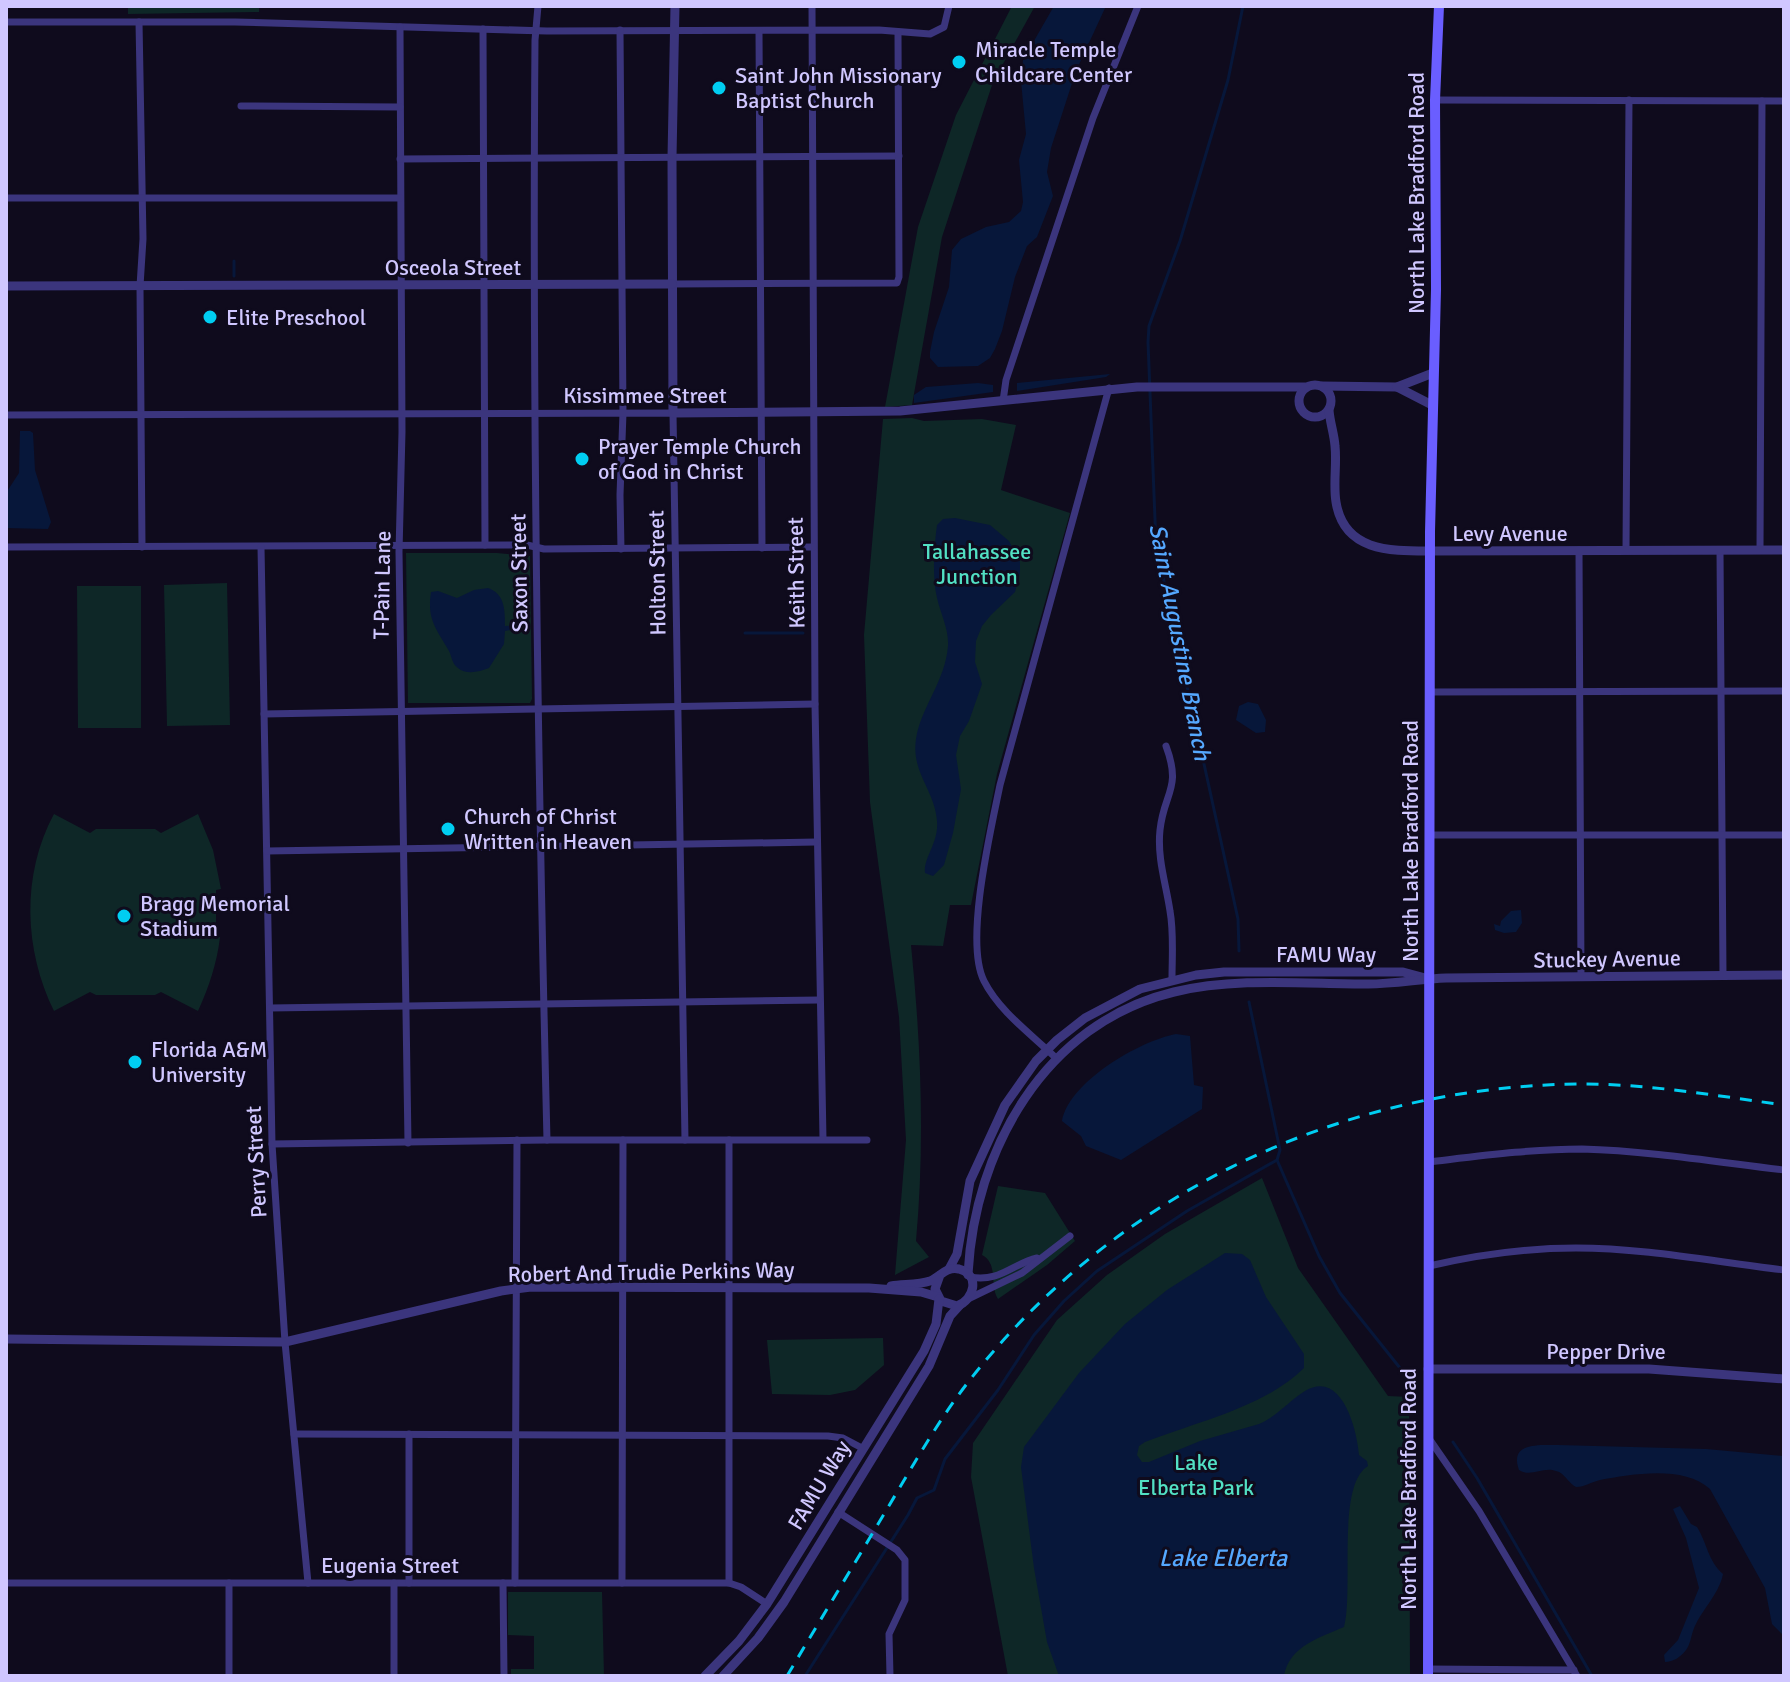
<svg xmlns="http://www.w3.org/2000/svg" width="1790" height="1682" font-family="Signika,sans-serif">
<rect width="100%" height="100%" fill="#0f0b1d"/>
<!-- green -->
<g fill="#0e2727">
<polygon points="128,6 259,6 259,12 128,14"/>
<polygon points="1012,6 1035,6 993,82 942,237 912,405 885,407 918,227 956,115"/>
<path d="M912 418 924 421 982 419 1016 425 1001 490 1070 513 997 774 971 905H950L943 946 911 945C921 1044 925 1142 916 1241L929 1257 895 1275 906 1140 899 1017 870 802 864 635 883 419Z"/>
<polygon points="406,553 497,553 530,556 532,699 530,703 408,703"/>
<polygon points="227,583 230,725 167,726 164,585"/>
<polygon points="77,586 141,586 141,728 78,728"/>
<path d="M54 814 90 833 96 829H155L161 833 198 814 213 850 221 889 216 890V936L220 937C217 963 209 987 198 1011L161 992 155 995H96L90 992 54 1011C24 950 21 875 54 814Z"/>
<polygon points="1262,1178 1298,1268 1388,1396 1409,1397 1410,1676 1008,1676 971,1477 973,1443 1057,1320 1107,1275 1165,1234"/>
<path d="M998 1186 1045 1193 1075 1241 1047 1265 998 1299C989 1285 999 1264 982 1255Z"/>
<polygon points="883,1338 884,1365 855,1390 830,1395 772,1394 767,1340"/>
<polygon points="508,1592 602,1592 604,1676 511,1676 511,1669 534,1669 534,1636 508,1635"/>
</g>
<!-- water -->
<g fill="#07173a">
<polygon points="1054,6 1106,6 1076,71 1051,148 1047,172 1053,196 1037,237 1027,246 1015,277 1002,331 995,349 990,358 978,366 938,367 930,358 930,352 934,332 949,287 952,250 961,239 986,227 1009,222 1021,211 1023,202 1019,160 1026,134 1021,81 1023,60"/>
<polygon points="1110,374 1106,377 1017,391 1017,383"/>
<polygon points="978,383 993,385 993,392 914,403 914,395 926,387"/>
<polygon points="20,431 30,431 33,433 35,470 51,522 48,529 6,528 6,493 19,473"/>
<path d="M955 518 990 525 1009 541 1020 562V573L1015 592 991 615 982 626 976 641 975 662 982 684 969 721 960 736 956 755 961 789 953 833 944 865 933 876 925 873C923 858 939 843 937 821 935 790 911 773 916 739 921 707 945 682 948 646 949 629 941 615 937 598 932 576 934 547 937 525L943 519Z"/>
<path d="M488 588C505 594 505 610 505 626L521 625V628L505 631 504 644 489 668C479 672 466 675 458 668 452 664 452 657 449 651 435 627 427 619 431 592L438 591 457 598 474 590Z"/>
<polygon points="1248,702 1258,704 1266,720 1265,732 1256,733 1236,720 1239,706"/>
<polygon points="1521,910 1522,923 1516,932 1504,933 1495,930 1494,924 1500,926 1501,921 1511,911"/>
<path d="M1176 1034 1190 1036 1194 1085 1203 1087 1202 1109 1121 1160 1086 1146 1081 1136 1062 1121C1069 1082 1139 1041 1176 1034Z"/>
<path d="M1225 1253 1242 1254 1250 1260 1266 1297 1304 1354V1368C1265 1407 1196 1422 1145 1442L1139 1446 1137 1455 1142 1462H1149L1200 1441 1259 1424C1276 1417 1289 1401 1305 1391 1342 1369 1357 1430 1359 1455L1367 1461 1368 1466C1336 1485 1354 1590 1344 1627 1321 1637 1289 1646 1284 1676H1059L1047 1642 1034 1568 1021 1467 1024 1447 1079 1373 1125 1324 1167 1290Z"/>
<path d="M1558 1445 1706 1449 1784 1456V1636L1772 1624 1765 1588 1710 1489C1684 1465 1632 1474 1600 1480 1591 1482 1585 1487 1576 1487 1568 1483 1565 1473 1556 1471 1543 1466 1531 1478 1519 1470 1509 1442 1539 1445 1558 1445Z"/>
<path d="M1680 1506 1691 1524 1697 1527C1707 1543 1708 1561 1723 1574 1719 1595 1700 1611 1693 1631 1691 1637 1690 1645 1686 1650 1681 1657 1673 1662 1665 1662L1664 1655 1678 1640 1699 1588 1686 1538 1673 1509Z"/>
</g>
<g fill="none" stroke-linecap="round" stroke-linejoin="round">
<!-- stream -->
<g stroke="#07173a" stroke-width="3">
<polyline points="234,261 234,276"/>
<polyline points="745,633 803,633"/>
<polyline points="1239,951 1238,919 1156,545 1148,342 1149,326 1180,241 1228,80 1243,6"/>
<polyline points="1277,1160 1319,1256 1340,1293 1400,1368"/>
<polyline points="1453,1442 1477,1478 1592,1676"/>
<polyline points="805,1676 908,1515 917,1498 934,1490 945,1459 998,1390 1034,1335 1064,1301 1097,1271 1187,1211 1277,1160 1280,1150 1249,1002"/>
</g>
<!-- minor -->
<g stroke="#3b357d" stroke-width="7">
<path d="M538 6 535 40C532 406 538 773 547 1140"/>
<polyline points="812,6 815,704 823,1139"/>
<polyline points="6,22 235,22 547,31 879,30 930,34 944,27 949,6"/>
<polyline points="139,22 143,239 140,286 142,547"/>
<polyline points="400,27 402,432 399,552 408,1143"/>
<polyline points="483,29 485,545"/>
<polyline points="620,30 623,413 620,495 621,549"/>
<polyline points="759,31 762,548"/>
<polyline points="1435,100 1784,101"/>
<polyline points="241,106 400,107"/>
<polyline points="400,159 899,156"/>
<polyline points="6,198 400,198"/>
<polyline points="672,284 897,283 899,277 898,32"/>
<polyline points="1003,401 1006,380 1093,118 1138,6"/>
<polyline points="6,415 673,413 685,1140"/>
<polyline points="6,547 527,545 544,549 813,547"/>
<polyline points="261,547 272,1144 285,1342 308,1583"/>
<polyline points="1579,550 1581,977"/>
<polyline points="1626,550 1629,100"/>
<polyline points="1720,550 1723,975"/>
<polyline points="1760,550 1762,101"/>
<polyline points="1430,692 1784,691"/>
<polyline points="264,714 815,704"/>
<path d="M1166 746C1182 789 1164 792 1160 830 1157 858 1166 884 1170 911 1174 933 1172 957 1172 979"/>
<polyline points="1431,835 1784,835"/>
<polyline points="267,851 816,842"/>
<polyline points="270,1008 819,1000"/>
<path d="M1056 1058C1032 1035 999 1011 984 981 964 942 991 829 1000 785L1109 388"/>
<polyline points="729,1140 729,1583"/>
<polyline points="272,1144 547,1140 867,1140"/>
<path d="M1429 1162C1480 1156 1531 1149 1582 1149 1650 1151 1717 1162 1784 1170"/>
<path d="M1429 1266C1476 1255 1527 1248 1576 1248 1645 1248 1715 1262 1784 1270"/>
<path d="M970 1277C1001 1282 1010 1265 1037 1258"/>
<polyline points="970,1298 1022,1273 1070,1236"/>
<polyline points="294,1434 828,1436 843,1438 862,1448"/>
<polyline points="1428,1437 1479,1511 1577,1676"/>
<polyline points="838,1512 897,1550 905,1560 905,1600 889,1634 890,1676"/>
<polyline points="6,1583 729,1583 741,1587 767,1604"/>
<polyline points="394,1583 394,1676"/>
<polyline points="409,1583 409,1434"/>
<polyline points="503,1583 504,1676"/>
<polyline points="515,1583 517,1140"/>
<polyline points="622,1583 623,1140"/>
<polyline points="1428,1669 1574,1670"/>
<polyline points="229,1676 229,1583"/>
</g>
<!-- tertiary -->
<g stroke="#3b357d" stroke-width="9">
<polyline points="675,6 672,157 673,413 900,411 1137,387 1305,387"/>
<polyline points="6,286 672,284"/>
<circle cx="1315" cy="401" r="16"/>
<polyline points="1322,386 1397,387 1433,373"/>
<polyline points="1397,387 1432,405"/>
<path d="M1329 410C1330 423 1334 433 1335 446 1337 464 1333 484 1336 502 1344 552 1391 551 1430 551L1784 550"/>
<polyline points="949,1269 957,1254 970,1181 1005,1105 1036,1061 1057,1040 1085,1018 1140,989 1196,975 1224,972 1403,972 1429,979"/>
<path d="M968 1275C974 1150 1045 1023 1174 992 1236 977 1305 984 1368 984 1395 984 1420 979 1446 978L1784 975"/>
<path d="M891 1286C904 1284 918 1285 930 1281 940 1277 946 1266 959 1269 981 1275 974 1300 957 1306L941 1301 935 1289 940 1275"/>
<polyline points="6,1339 285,1342 501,1291 531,1287 869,1288 921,1292 938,1297"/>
<polyline points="1428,1369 1649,1369 1784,1379"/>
<polyline points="705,1676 739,1641 767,1604 924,1351 936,1324 939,1299"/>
<polyline points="723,1676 758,1638 784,1602 929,1366 950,1316 960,1305"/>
</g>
<!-- secondary -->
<polyline stroke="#6a5eff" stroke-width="10" points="1428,1676 1430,532 1436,289 1435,100 1439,6"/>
<!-- rail -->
<path stroke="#00cef2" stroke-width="3" stroke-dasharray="12 10" stroke-linecap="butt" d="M787 1676C819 1622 852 1568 884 1514 911 1469 937 1422 969 1381 1117 1192 1344 1085 1583 1084 1650 1084 1718 1096 1784 1105"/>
</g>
<!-- markers -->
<g fill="#00cef2" stroke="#0f0b1d" stroke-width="3">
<circle cx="959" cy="62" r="8"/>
<circle cx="719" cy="88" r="8"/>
<circle cx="210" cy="317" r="8"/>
<circle cx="582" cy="459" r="8"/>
<circle cx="448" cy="829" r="8"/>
<circle cx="124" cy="916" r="8"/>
<circle cx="135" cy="1062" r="8"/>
</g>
<g text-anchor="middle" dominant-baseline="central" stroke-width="6" stroke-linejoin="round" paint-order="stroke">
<!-- poi labels -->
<g font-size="22" fill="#d0c7ff" stroke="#0f0b1d" text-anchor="start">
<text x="975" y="49">Miracle Temple<tspan x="975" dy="25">Childcare Center</tspan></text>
<text x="735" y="75">Saint John Missionary<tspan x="735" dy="25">Baptist Church</tspan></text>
<text x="226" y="317">Elite Preschool</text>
<text x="598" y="446">Prayer Temple Church<tspan x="598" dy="25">of God in Christ</tspan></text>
<text x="464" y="816">Church of Christ<tspan x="464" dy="25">Written in Heaven</tspan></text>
<text x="140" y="903">Bragg Memorial<tspan x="140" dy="25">Stadium</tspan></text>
<text x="151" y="1049">Florida A&amp;M<tspan x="151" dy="25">University</tspan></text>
</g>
<!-- street labels -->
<g font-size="22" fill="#d0c7ff" stroke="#0f0b1d">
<text transform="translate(1416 193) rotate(-90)">North Lake Bradford Road</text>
<text x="453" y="267">Osceola Street</text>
<text x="645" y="395">Kissimmee Street</text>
<text x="1510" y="533">Levy Avenue</text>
<text transform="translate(519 573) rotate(-91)">Saxon Street</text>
<text transform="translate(657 573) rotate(-91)">Holton Street</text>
<text transform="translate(796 573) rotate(-91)">Keith Street</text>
<text transform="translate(382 585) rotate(-89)">T-Pain Lane</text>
<text transform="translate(1410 841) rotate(-90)">North Lake Bradford Road</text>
<text x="1326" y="954">FAMU Way</text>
<text transform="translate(1607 959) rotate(-1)">Stuckey Avenue</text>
<text transform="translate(256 1162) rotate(-93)">Perry Street</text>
<text transform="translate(651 1272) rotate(-1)">Robert And Trudie Perkins Way</text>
<text x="1606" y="1351">Pepper Drive</text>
<text transform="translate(819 1485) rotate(-59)">FAMU Way</text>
<text transform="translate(1408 1489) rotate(-90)">North Lake Bradford Road</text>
<text x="390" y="1565">Eugenia Street</text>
</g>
<!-- park labels -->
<g font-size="22" fill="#52e0c4" stroke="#0f0b1d">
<text x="977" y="551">Tallahassee<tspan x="977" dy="25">Junction</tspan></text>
<text x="1196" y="1462">Lake<tspan x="1196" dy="25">Elberta Park</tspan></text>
</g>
<!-- water labels -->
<g font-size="24" font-style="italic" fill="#55a8ff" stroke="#0f0b1d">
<text transform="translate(1180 642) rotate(79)">Saint Augustine Branch</text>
<text x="1223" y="1558">Lake Elberta</text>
</g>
</g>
<!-- border -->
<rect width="1790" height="1682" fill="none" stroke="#d0c7ff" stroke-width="16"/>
</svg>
